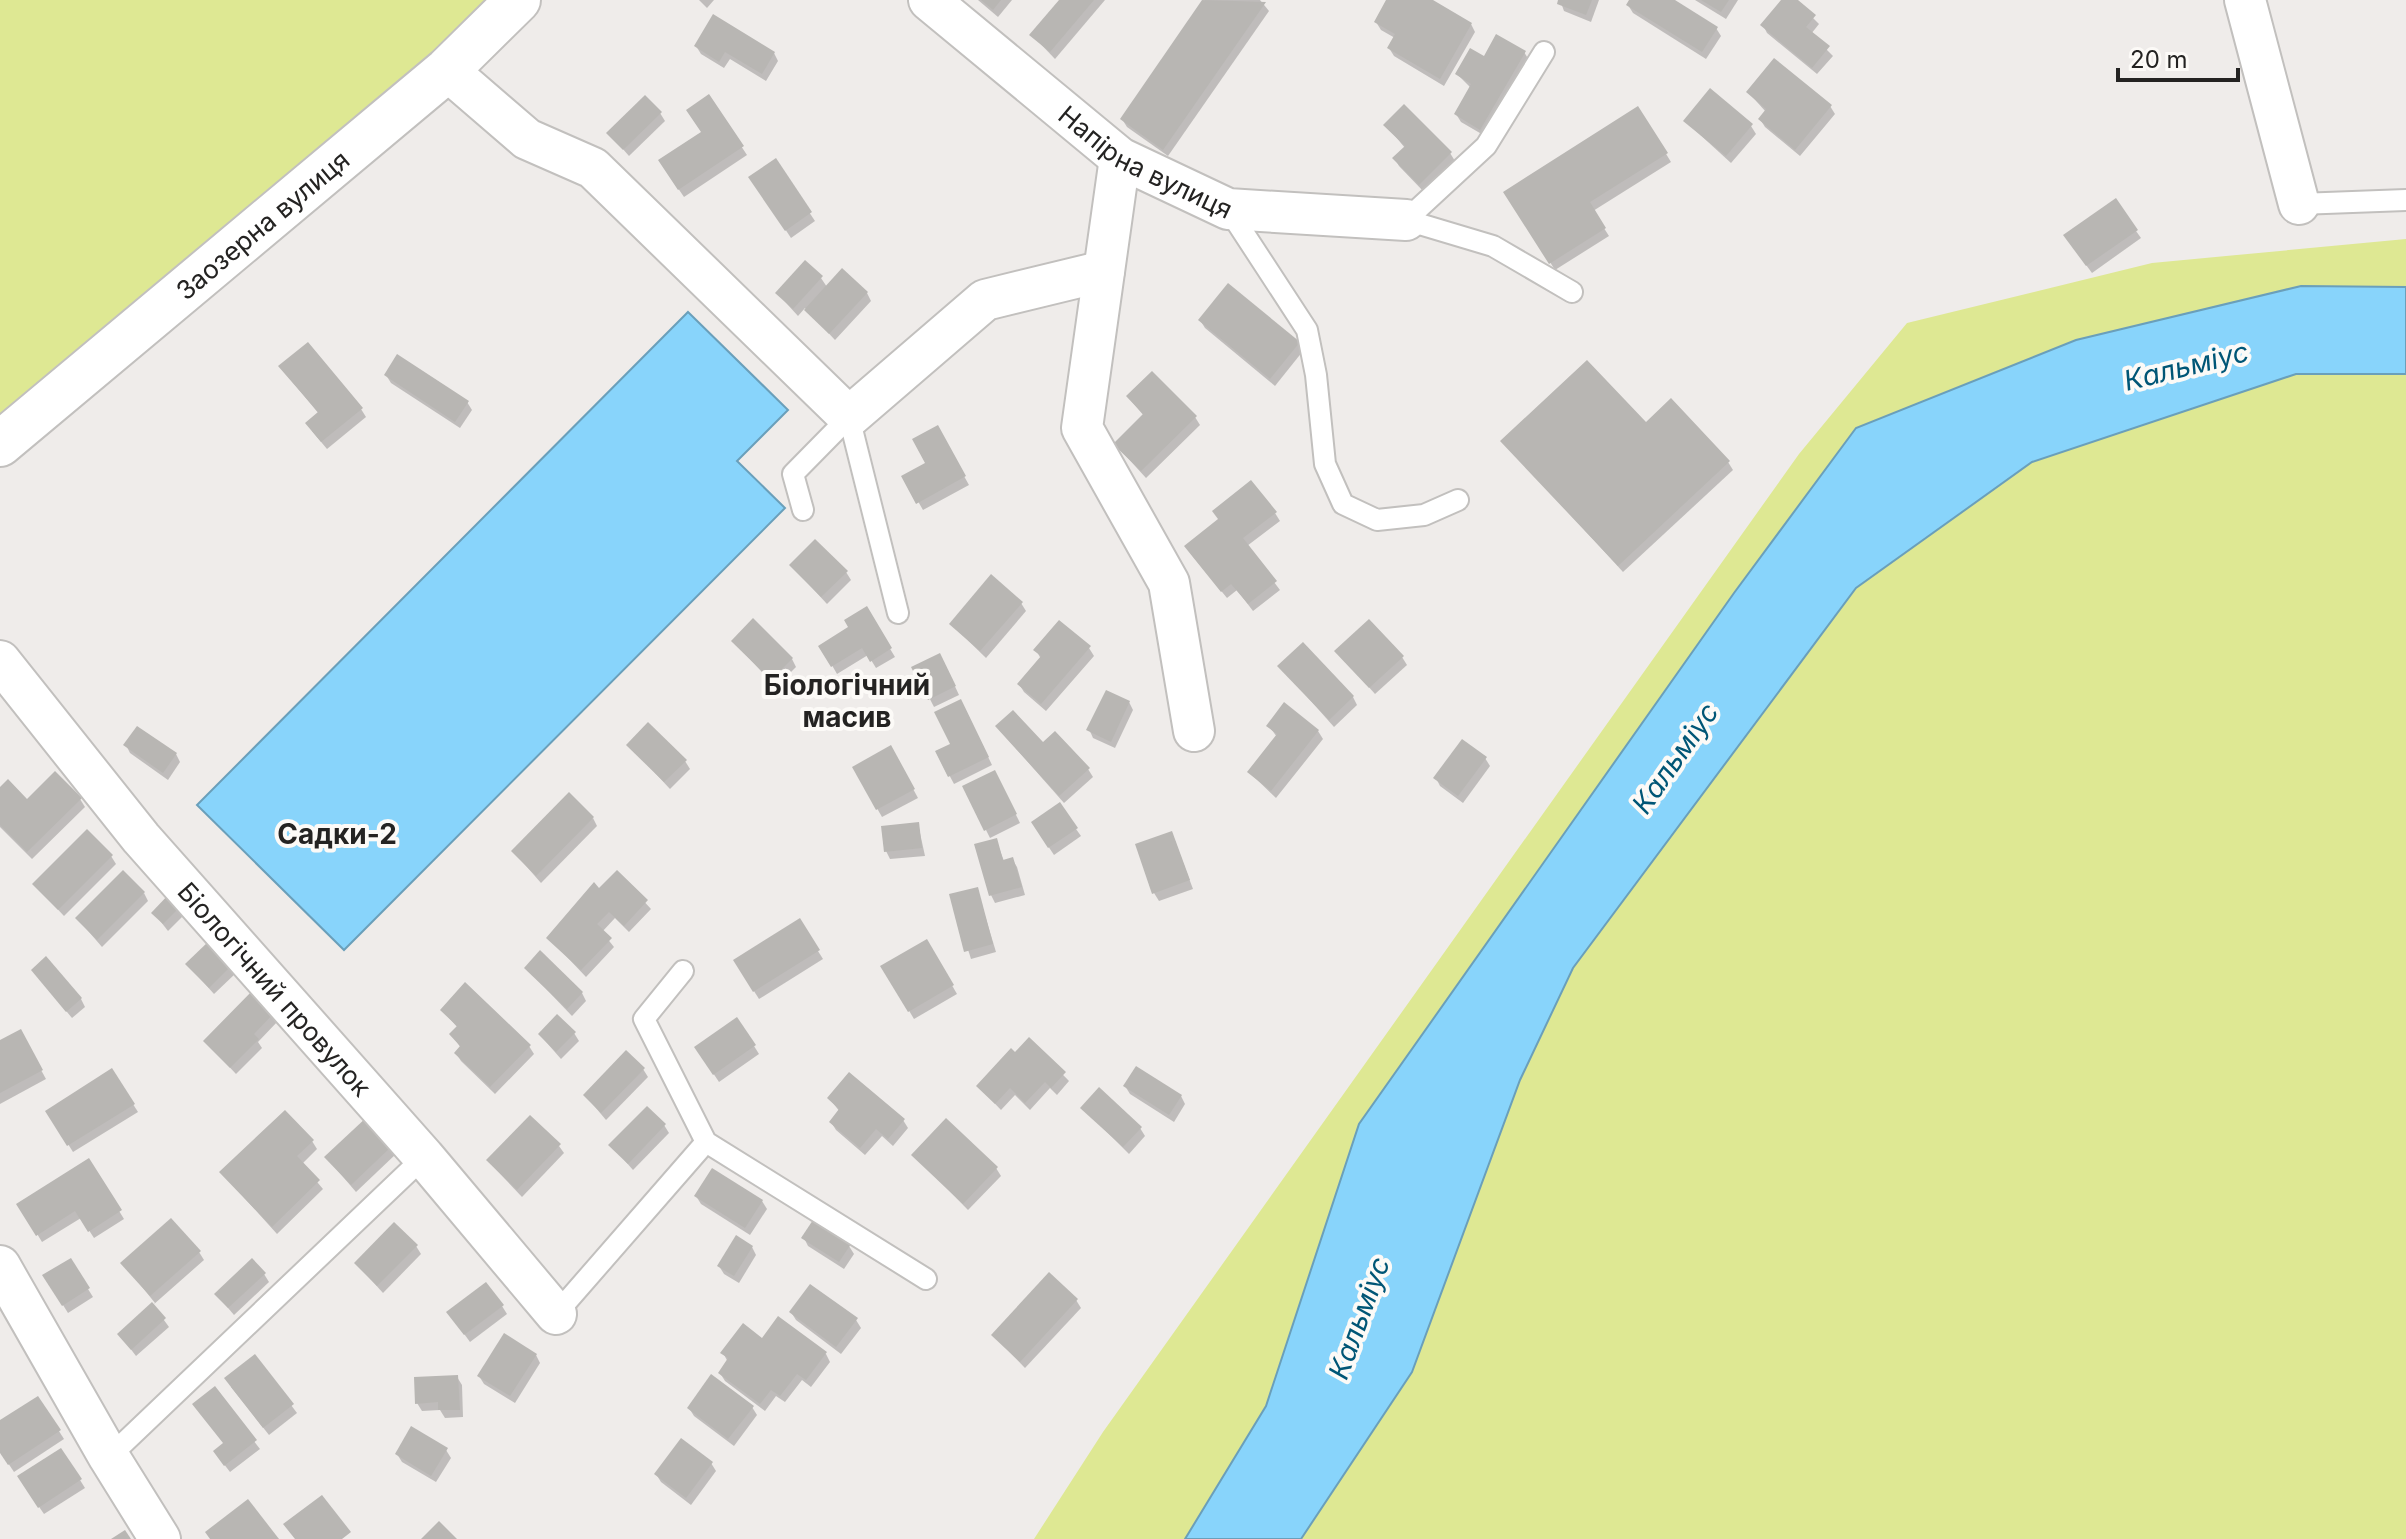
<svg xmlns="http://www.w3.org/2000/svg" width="2406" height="1539" font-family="Inter,sans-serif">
<rect width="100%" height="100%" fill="#efecea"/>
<!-- green -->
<g fill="#dee893">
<polygon points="0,0 518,0 0,444"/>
<polygon points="2406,239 2406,287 2301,286 2076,340 1856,428 1359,1124 1266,1406 1185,1539 1034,1539 1103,1432 1799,454 1907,323 2152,263"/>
<polygon points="2296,374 2406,374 2406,1539 1301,1539 1412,1372 1520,1080 1573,968 1856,588 2032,462"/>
</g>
<!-- water -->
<g fill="#88d4fb" stroke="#6a9fba" stroke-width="2">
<polygon points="2301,286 2406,287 2406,374 2296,374 2032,462 1856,588 1573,968 1520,1080 1412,1372 1301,1539 1185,1539 1266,1406 1359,1124 1734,593 1856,428 2076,340"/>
<polygon points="688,312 788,410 737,461 785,508 344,950 197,805"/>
</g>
<!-- shadow -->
<g fill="#0003">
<polygon points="699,0 714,0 707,8"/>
<polygon points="978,0 1012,0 998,17"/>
<polygon points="1061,0 1105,0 1055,59 1032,35"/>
<polygon points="1205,0 1260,0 1269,11 1168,156 1127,127 1122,119"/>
<polygon points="1389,0 1429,0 1471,24 1475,32 1444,86 1394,56 1389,48 1395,38 1381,30 1376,22"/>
<polygon points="1560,0 1599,0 1591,22 1564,11"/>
<polygon points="1632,0 1671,0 1716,28 1721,36 1706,59 1633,13 1628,5"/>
<polygon points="1695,0 1738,0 1726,19"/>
<polygon points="1784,0 1795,0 1819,24 1811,34 1833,56 1817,74 1767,33 1763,25"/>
<polygon points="696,46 774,53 778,61 766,81 730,59 724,68 701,54"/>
<polygon points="1524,52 1529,60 1485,136 1461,122 1456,114 1471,88 1457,74 1484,58"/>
<polygon points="1748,92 1830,106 1835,114 1800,156 1765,127 1760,119 1766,112"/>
<polygon points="708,96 747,155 684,197 665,169 703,133"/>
<polygon points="1638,108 1671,162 1593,211 1609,236 1555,270 1506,192"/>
<polygon points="660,113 665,121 629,156 609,133"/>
<polygon points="1685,121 1751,126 1756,134 1731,163"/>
<polygon points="1386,125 1450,153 1455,161 1424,192 1399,166 1395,159 1405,148"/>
<polygon points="775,161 815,221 791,238 756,185"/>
<polygon points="2136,231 2141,238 2092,273 2070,243"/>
<polygon points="821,278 827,287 867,293 871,301 835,340 805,308 798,316 777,293"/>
<polygon points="1200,320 1299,343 1303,351 1275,386 1205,328"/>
<polygon points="286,374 361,409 366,417 327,449 312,431 319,414"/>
<polygon points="386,375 467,402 472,410 460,428 391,383"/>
<polygon points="1128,397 1195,417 1200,425 1146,478 1115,444 1144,416"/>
<polygon points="1646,424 1728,462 1733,470 1623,572 1503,441"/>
<polygon points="937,428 969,485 923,510 904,477 928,464"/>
<polygon points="1275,513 1280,521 1247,546 1280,590 1253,611 1237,590 1227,598 1191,554"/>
<polygon points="791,565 846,572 851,580 827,604"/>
<polygon points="1021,603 1026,611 986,658 951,624"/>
<polygon points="866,609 895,657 876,668 868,655 837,674 821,646 851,628"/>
<polygon points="733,641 792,659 796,667 776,687"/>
<polygon points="1089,648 1094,656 1046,711 1024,692 1019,684 1041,659 1036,650"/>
<polygon points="1337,651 1402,657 1407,665 1375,694"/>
<polygon points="944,663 959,695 934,707 914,668"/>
<polygon points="1280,666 1353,697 1357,705 1334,727"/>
<polygon points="1129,702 1133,710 1115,748 1093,738 1089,729"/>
<polygon points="965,709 992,765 954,784 937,752 952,744"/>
<polygon points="1269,726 1318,731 1323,739 1276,798 1249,772 1277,737"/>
<polygon points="997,727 1043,744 1088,769 1093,777 1064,803"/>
<polygon points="126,745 176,754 180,762 168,780 130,753"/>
<polygon points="629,745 685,761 690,769 670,789"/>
<polygon points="891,748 918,798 882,817 854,768"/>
<polygon points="1485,758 1490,766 1463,803 1440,786 1436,778"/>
<polygon points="999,780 1020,823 990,838 986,830"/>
<polygon points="0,790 27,802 80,799 85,807 32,859 0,827"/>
<polygon points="593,818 597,826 541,883 513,851"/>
<polygon points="918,824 925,856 890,859 886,851"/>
<polygon points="1076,829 1081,836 1054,855 1038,831"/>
<polygon points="1172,833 1193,889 1159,901 1154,893"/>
<polygon points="996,840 1004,861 1012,859 1017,867 1025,895 995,903 991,895"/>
<polygon points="111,856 116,864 64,916 34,884"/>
<polygon points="617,872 651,909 629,932 615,918 602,932 614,947 586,977 549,938"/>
<polygon points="977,889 996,952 971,959 951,896"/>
<polygon points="144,893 148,901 102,947 77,918"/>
<polygon points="171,895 186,913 168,931 154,913"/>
<polygon points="799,921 823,959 759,999 735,961"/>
<polygon points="927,942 957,994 914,1019 883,967"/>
<polygon points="209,944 236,973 214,994 188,965"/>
<polygon points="526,968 582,993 586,1001 572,1016"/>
<polygon points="33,971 81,999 85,1007 72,1018"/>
<polygon points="253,993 278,1021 258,1042 262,1048 236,1074 205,1041"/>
<polygon points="442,1010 529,1046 534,1054 495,1094 461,1061 456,1053 461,1048 452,1035 458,1028"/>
<polygon points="20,1032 46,1079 0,1104 0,1043"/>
<polygon points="574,1033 579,1041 561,1059 540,1035"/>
<polygon points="1029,1040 1069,1081 1057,1095 1050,1088 1030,1110 1015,1095 1001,1110 978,1086"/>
<polygon points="754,1046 759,1054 719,1082 701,1055"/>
<polygon points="643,1069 648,1077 606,1120 585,1095"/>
<polygon points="112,1071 138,1112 73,1152 48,1112"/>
<polygon points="1125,1086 1181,1096 1185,1104 1174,1122 1130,1094"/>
<polygon points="829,1098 903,1120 908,1128 893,1146 882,1136 865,1155 836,1130 831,1122 840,1112"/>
<polygon points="1083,1108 1140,1128 1145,1136 1129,1154"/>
<polygon points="368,1118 397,1153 356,1192 326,1157"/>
<polygon points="664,1125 669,1133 633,1170 611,1145"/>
<polygon points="312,1141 317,1149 302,1164 323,1189 277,1234 222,1173"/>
<polygon points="559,1146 564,1153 522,1197 488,1161"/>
<polygon points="914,1155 996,1168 1001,1176 968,1210"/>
<polygon points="88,1160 124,1219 94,1238 81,1218 42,1242 19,1204"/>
<polygon points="696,1196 762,1201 767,1209 750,1235 701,1204"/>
<polygon points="804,1238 849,1246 854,1254 844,1269 808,1246"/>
<polygon points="416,1246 421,1254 383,1293 356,1263"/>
<polygon points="752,1247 756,1255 739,1283 724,1274 719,1266"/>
<polygon points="199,1252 204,1260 153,1305 169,1327 136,1356 120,1335 155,1303 123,1263"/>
<polygon points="70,1260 93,1297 68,1313 45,1276"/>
<polygon points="264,1274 269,1282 234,1315 217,1295"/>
<polygon points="1076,1300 1081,1308 1025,1368 993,1335"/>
<polygon points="502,1306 507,1314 470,1342 454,1320"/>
<polygon points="791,1312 856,1320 861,1328 841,1354 796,1320"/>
<polygon points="762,1340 826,1354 830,1362 811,1387 802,1380 785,1402 776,1396 765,1411 725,1381 720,1373 728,1362 723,1353"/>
<polygon points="536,1355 540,1363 515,1403 484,1384 479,1376"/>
<polygon points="255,1357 297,1413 269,1435 231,1387"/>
<polygon points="457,1377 462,1385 463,1417 445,1418 440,1410 422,1411 417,1403"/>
<polygon points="214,1389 260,1449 230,1472 220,1459 225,1444"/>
<polygon points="38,1398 64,1439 14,1472 0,1451 0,1423"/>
<polygon points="752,1407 757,1415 734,1446 694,1416 689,1408"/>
<polygon points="446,1450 451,1458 436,1482 402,1462 397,1454"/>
<polygon points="711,1463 716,1471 691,1505 661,1482 656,1474"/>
<polygon points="80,1480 85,1488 44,1514 24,1485"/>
</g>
<!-- building -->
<g fill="#b8b6b3">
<polygon points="981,0 1001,0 993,10"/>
<polygon points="1059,0 1094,0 1050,52 1029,35"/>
<polygon points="1202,0 1266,2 1163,150 1120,119"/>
<polygon points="1386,0 1433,0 1472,23 1440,79 1387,48 1395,34 1374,22"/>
<polygon points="1558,0 1592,0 1586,15 1557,4"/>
<polygon points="1629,0 1675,0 1718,27 1702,52 1626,5"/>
<polygon points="1701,0 1729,0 1721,12"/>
<polygon points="1781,0 1798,0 1816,15 1806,27 1830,46 1812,68 1760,25"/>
<polygon points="713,14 775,52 762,74 725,52 719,62 694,46"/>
<polygon points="1496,34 1526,51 1480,130 1454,114 1471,84 1455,74 1470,48 1484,56"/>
<polygon points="1774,58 1832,105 1795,150 1758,119 1766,109 1746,92"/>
<polygon points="1710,88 1753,124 1726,156 1683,121"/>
<polygon points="709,94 744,146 678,190 658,160 701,132 686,110"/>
<polygon points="645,95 662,112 623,150 606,133"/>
<polygon points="1404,104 1452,152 1419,185 1392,158 1405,146 1383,125"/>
<polygon points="1638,106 1668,153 1590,202 1606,228 1549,264 1503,192"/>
<polygon points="776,158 812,212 785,231 748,177"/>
<polygon points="2116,198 2138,230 2086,266 2063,235"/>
<polygon points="805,260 823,276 793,309 775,293"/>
<polygon points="842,268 868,292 829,334 804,310"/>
<polygon points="1228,283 1300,342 1270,379 1198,320"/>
<polygon points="308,342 363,408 321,442 305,423 318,412 278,366"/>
<polygon points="397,354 469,401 455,422 384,375"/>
<polygon points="1587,360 1646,422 1671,398 1730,461 1618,566 1500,441"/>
<polygon points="1152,371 1197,416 1141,471 1113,444 1143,414 1126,396"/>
<polygon points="938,425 966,476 916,504 901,476 925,463 912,439"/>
<polygon points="1251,480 1277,512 1243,538 1277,581 1248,604 1231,584 1221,592 1184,546 1218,519 1212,511"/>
<polygon points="815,539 848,571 821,597 789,565"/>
<polygon points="991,574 1023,602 980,651 949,624"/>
<polygon points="867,606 892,648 870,662 862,648 831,667 818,646 848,627 844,620"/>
<polygon points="753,618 793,658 771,680 731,641"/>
<polygon points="1369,619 1404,656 1369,688 1334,651"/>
<polygon points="1059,620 1091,646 1041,704 1017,684 1041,656 1033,650"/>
<polygon points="1303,642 1354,696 1329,720 1277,666"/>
<polygon points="940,653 956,686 928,700 911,667"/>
<polygon points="1106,690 1130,701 1111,742 1086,730"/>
<polygon points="961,699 989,757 948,777 935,751 950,744 934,712"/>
<polygon points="1284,702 1319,730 1271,791 1247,772 1277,734 1266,726"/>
<polygon points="1013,710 1043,742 1055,731 1090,768 1059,796 995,726"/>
<polygon points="648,722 687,760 664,782 626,745"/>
<polygon points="137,726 177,753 163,773 123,745"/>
<polygon points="1462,739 1487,757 1458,796 1433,778"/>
<polygon points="891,745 915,789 876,810 852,767"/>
<polygon points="995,770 1017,814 984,831 962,786"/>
<polygon points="55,771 82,798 27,852 0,825 0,787 8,779 27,799"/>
<polygon points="569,792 594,817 536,876 511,851"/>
<polygon points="1060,802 1078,828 1048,848 1031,822"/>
<polygon points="919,822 922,848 884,852 881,826"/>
<polygon points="87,829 113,855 58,910 32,884"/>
<polygon points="1172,831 1190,880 1152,894 1135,844"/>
<polygon points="997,838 1003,860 1013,857 1022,887 989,896 974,844"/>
<polygon points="123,870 145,892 97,940 75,918"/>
<polygon points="617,870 648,900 624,926 609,912 597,924 612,938 581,970 546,938 594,882 599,888"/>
<polygon points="978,887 993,944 964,952 949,894"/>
<polygon points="171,892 183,904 163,924 151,913"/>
<polygon points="800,918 820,950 753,992 733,960"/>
<polygon points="927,939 954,985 908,1012 880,966"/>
<polygon points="209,941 233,964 209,988 185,964"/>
<polygon points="540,950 583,992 567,1009 524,968"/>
<polygon points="46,956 82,998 66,1012 31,970"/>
<polygon points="465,982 531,1045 490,1087 454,1053 460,1046 449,1034 457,1026 440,1010"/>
<polygon points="253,990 275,1012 254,1034 259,1039 230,1068 203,1041"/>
<polygon points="557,1014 576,1032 556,1052 538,1034"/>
<polygon points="737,1017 756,1045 713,1075 694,1047"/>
<polygon points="21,1029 43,1070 0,1093 0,1040"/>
<polygon points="1029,1037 1066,1072 1051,1088 1045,1082 1025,1103 1010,1088 995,1104 976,1086 1011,1048 1015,1052"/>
<polygon points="626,1050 645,1068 601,1113 583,1095"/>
<polygon points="1136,1066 1182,1095 1169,1115 1123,1086"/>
<polygon points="112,1068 135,1104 67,1146 45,1111"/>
<polygon points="849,1072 905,1119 888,1139 876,1129 860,1148 829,1122 839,1109 827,1098"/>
<polygon points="1099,1087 1142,1127 1123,1147 1080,1108"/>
<polygon points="647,1106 666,1124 628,1164 608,1145"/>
<polygon points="285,1110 314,1140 297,1156 320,1180 272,1227 219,1172"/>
<polygon points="530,1115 561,1144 517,1190 486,1160"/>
<polygon points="368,1116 394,1144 351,1185 324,1157"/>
<polygon points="946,1118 998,1167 963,1204 911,1155"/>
<polygon points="89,1158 122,1210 88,1232 75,1211 36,1236 16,1204"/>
<polygon points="712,1168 763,1200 745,1228 694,1196"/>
<polygon points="171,1218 201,1251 150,1296 120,1263"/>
<polygon points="813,1220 851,1244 839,1262 801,1238"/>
<polygon points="394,1222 418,1245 377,1286 354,1263"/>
<polygon points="736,1235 753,1246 734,1276 717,1266"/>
<polygon points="71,1258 90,1288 62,1306 42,1275"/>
<polygon points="252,1258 266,1273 228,1308 214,1294"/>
<polygon points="1049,1272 1078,1299 1020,1362 991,1335"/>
<polygon points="486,1282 504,1305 464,1335 446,1312"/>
<polygon points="810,1284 858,1318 836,1347 789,1312"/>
<polygon points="152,1302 166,1318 131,1350 117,1334"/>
<polygon points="778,1316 827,1352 806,1380 797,1374 780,1396 771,1390 760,1404 718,1373 728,1358 720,1353 743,1323 762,1338"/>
<polygon points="504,1333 537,1354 510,1396 477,1376"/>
<polygon points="255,1354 294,1404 263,1428 224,1378"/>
<polygon points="711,1374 754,1406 728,1439 687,1408"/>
<polygon points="458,1375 460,1410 438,1410 438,1402 415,1404 414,1377"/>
<polygon points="215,1386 257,1440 224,1466 213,1451 223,1443 192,1404"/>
<polygon points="38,1396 61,1430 8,1465 0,1453 0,1420"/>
<polygon points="411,1426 448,1448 431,1476 395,1454"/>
<polygon points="681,1438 713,1462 686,1498 654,1474"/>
<polygon points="61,1448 82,1479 38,1508 17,1476"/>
<polygon points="322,1495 351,1532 342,1539 295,1539 283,1524"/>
<polygon points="248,1499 279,1539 210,1539 205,1532"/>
<polygon points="439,1521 457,1539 421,1539"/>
<polygon points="125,1530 131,1539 111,1539"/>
</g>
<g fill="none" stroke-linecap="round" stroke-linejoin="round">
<!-- service casing -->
<g stroke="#c2c0be" stroke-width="24">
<g id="service">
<polyline points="2299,204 2406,200"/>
<polyline points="1228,209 1307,330 1316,375 1325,464 1343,504 1377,520 1424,515 1458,500"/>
<polyline points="1406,220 1486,146 1544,52"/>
<polyline points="1406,220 1493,246 1572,292"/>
<polyline points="849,417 898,613"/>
<polyline points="803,510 793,474 849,417"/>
<polyline points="683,971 644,1019 706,1142 926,1279"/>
<polyline points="556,1314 706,1142"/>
<polyline points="109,1457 424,1157"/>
</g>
</g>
<!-- minor casing -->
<g stroke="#c2c0be" stroke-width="44">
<g id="minor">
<path id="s1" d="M929 0 1120 158 1228 209 1406 220"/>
<polyline points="2245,0 2299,204"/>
<polyline points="447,70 527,139 593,168 849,417 985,300 1104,271"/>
<polyline points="1120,158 1082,428 1169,583 1194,731"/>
<path id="s2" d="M0 661 141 838 424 1157 556 1314"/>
<polyline points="0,1266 109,1457 160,1539"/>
</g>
</g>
<!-- tertiary casing -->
<g stroke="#c2c0be" stroke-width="48">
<g id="tertiary">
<path id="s3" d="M0 444 447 70 518 0"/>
</g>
</g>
<!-- service -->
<use href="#service" stroke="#fff" stroke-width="20"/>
<!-- minor -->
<use href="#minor" stroke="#fff" stroke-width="40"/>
<!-- tertiary -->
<use href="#tertiary" stroke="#fff" stroke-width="44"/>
</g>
<g text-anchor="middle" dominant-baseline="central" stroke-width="8" stroke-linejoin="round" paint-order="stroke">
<!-- street labels -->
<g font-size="26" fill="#242322" stroke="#fcfaf7">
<text stroke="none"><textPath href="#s1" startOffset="272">Напірна вулиця</textPath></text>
<text stroke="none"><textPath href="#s3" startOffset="342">Заозерна вулиця</textPath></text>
<text stroke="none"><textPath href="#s2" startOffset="428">Біологічний провулок</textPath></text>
</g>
<!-- water labels -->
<g font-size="28" font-style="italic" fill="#005676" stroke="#fcfaf7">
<text transform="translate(2186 366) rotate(-14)">Кальміус</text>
<text transform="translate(1675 758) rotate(-55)">Кальміус</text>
<text transform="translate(1359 1318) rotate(-70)">Кальміус</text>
</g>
<!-- neighbourhood labels -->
<g font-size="28" font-weight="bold" fill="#242322" stroke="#fcfaf7">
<text x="847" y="685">Біологічний<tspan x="847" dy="32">масив</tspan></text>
<text x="337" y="834">Садки-2</text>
</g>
</g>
<!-- scale -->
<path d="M2118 68v12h120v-12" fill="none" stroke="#242322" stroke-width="4"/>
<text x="2130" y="68" font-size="24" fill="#242322" stroke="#fcfaf7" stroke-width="6" paint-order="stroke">20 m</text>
</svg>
